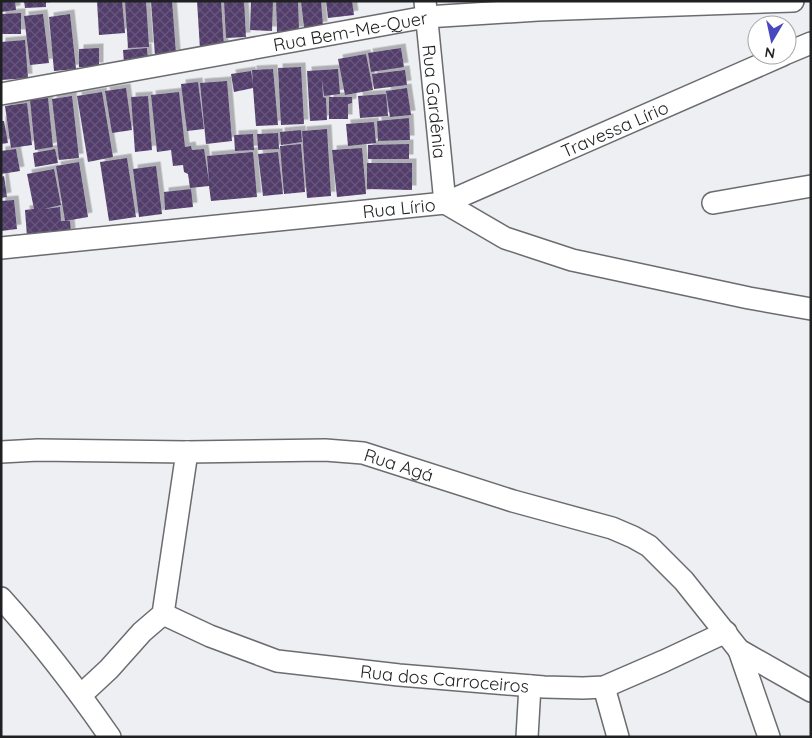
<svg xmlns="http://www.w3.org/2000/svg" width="812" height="738" font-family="Quicksand,sans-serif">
<defs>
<pattern id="building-cross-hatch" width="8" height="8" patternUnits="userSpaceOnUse" patternTransform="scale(1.25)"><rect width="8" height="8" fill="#523d6b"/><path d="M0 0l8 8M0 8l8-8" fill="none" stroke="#67567b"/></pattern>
<filter id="shadow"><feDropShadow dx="4.5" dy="-4.5" stdDeviation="0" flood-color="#0004"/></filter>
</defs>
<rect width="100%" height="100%" fill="#edeff3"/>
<!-- building -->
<g fill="url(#building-cross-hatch)" filter="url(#shadow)">
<polygon points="1,1 15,1 16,10 1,12"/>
<polygon points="24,1 46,1 46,7 25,8"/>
<polygon points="97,1 122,1 125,33 99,35"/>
<polygon points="125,1 146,1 149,47 128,48"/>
<polygon points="151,1 172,1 176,54 155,56"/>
<polygon points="197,1 221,1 224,48 200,49"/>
<polygon points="224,1 244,1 246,37 226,38"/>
<polygon points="251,1 273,1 272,31 250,30"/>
<polygon points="276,1 298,1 299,31 277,32"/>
<polygon points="301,1 321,1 323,26 304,28"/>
<polygon points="326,1 352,1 354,15 328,18"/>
<polygon points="21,13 21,34 1,34 1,14"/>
<polygon points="43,14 49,63 30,65 24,16"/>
<polygon points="70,14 76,69 54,71 49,17"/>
<polygon points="25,40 28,78 1,80 1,42"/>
<polygon points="99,48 99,67 79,67 79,49"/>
<polygon points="147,48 148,62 124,63 123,50"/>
<polygon points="401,48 404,67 371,72 368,53"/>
<polygon points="366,54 373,90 345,95 338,59"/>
<polygon points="301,67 304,124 281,125 278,68"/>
<polygon points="273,69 278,125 256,126 253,88 234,92 231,74 251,71 253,84 252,70"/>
<polygon points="338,69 340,94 324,96 322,79 323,97 326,98 327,120 310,121 307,71"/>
<polygon points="405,70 407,85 374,89 372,74"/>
<polygon points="227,81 232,141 206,144 200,83"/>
<polygon points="198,82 204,129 187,131 181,84"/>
<polygon points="126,88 132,130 112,133 105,91"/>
<polygon points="407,88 411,115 390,117 386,91"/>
<polygon points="102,92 113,157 88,162 77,96"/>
<polygon points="179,92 185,147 191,146 192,150 204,149 209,182 207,156 253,152 257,197 211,201 209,186 190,188 188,174 184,172 183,165 173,166 171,150 157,152 151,95"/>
<polygon points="386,94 388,116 360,118 358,96"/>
<polygon points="72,96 79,158 59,160 52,99"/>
<polygon points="148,96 152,150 135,152 131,97"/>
<polygon points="329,97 352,97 352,103 348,104 348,119 329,119"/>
<polygon points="48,98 53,147 35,150 30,100"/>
<polygon points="27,103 32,145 11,148 5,106"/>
<polygon points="409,118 410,140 378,141 377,121"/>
<polygon points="1,121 4,121 8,143 1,144"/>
<polygon points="374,122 376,143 348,146 346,124"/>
<polygon points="327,129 331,196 307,198 302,131"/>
<polygon points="301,130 302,142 281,145 280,132"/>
<polygon points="278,133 279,149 258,150 257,134"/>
<polygon points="253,134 254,150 235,151 234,135"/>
<polygon points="301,144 305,192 284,194 280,146"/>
<polygon points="409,144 409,159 368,159 368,145"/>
<polygon points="362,148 366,194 337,197 332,150"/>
<polygon points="16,149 20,171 1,174 1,151"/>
<polygon points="55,149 58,163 35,167 33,153"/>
<polygon points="278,152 283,194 263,196 258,154"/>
<polygon points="127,158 136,217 109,221 100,162"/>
<polygon points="79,162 88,217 65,221 56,166"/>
<polygon points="367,163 412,163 412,190 367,189"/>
<polygon points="156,166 162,214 139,217 133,169"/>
<polygon points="54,169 61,205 44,209 60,207 61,221 70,221 71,233 27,237 25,210 34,209 27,174"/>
<polygon points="4,176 7,197 1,198 1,177"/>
<polygon points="191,189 193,207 165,210 164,192"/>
<polygon points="14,200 17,229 1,231 1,201"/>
</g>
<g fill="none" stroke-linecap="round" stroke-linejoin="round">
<!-- minor casing -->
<g stroke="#6b6c6f" stroke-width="24">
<g id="minor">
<path id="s1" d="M425 1 445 203 783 55"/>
<polyline points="787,53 811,43"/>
<path id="s2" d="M1 94 426 17 538 10 793 1"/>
<polyline points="713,203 811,186"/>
<path id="s3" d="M1 248 445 203 505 238 572 260 749 298 811 309"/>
<path id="s4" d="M1 452 38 450 187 452 325 450 363 453 513 501 612 528 633 537 649 546 684 581 739 650 811 691"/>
<path d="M1 598C41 642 76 688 110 737"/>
<path id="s5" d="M163 614 210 636 277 661 399 675 544 687 583 688 604 687 664 661 726 632"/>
<polyline points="739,650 769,737"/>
<polyline points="604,687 618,737"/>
<polyline points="81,695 109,669 142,632 163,614 187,452"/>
<polyline points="527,737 530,686"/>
</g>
</g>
<!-- minor -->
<use href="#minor" stroke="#fff" stroke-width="21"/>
</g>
<g text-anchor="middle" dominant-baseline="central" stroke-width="5" stroke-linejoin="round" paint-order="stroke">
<!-- street labels -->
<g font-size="18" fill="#1f2021" stroke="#fff">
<text stroke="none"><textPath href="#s2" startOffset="355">Rua Bem-Me-Quer</textPath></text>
<text stroke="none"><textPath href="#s1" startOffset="101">Rua Gardênia</textPath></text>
<text stroke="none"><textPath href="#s1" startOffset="388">Travessa Lírio</textPath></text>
<text stroke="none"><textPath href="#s3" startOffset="400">Rua Lírio</textPath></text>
<text stroke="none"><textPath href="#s4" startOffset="400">Rua Agá</textPath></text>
<text stroke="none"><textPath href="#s5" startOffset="292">Rua dos Carroceiros</textPath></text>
</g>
</g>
<!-- border -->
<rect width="812" height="738" fill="none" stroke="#1f2021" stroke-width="5"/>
<!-- north arrow -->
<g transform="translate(772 40) rotate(189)"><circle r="24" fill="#ffffff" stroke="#a5a6a6"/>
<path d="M0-4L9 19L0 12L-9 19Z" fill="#4949bf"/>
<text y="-8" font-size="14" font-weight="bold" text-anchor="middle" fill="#1f2021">N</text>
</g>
</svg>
